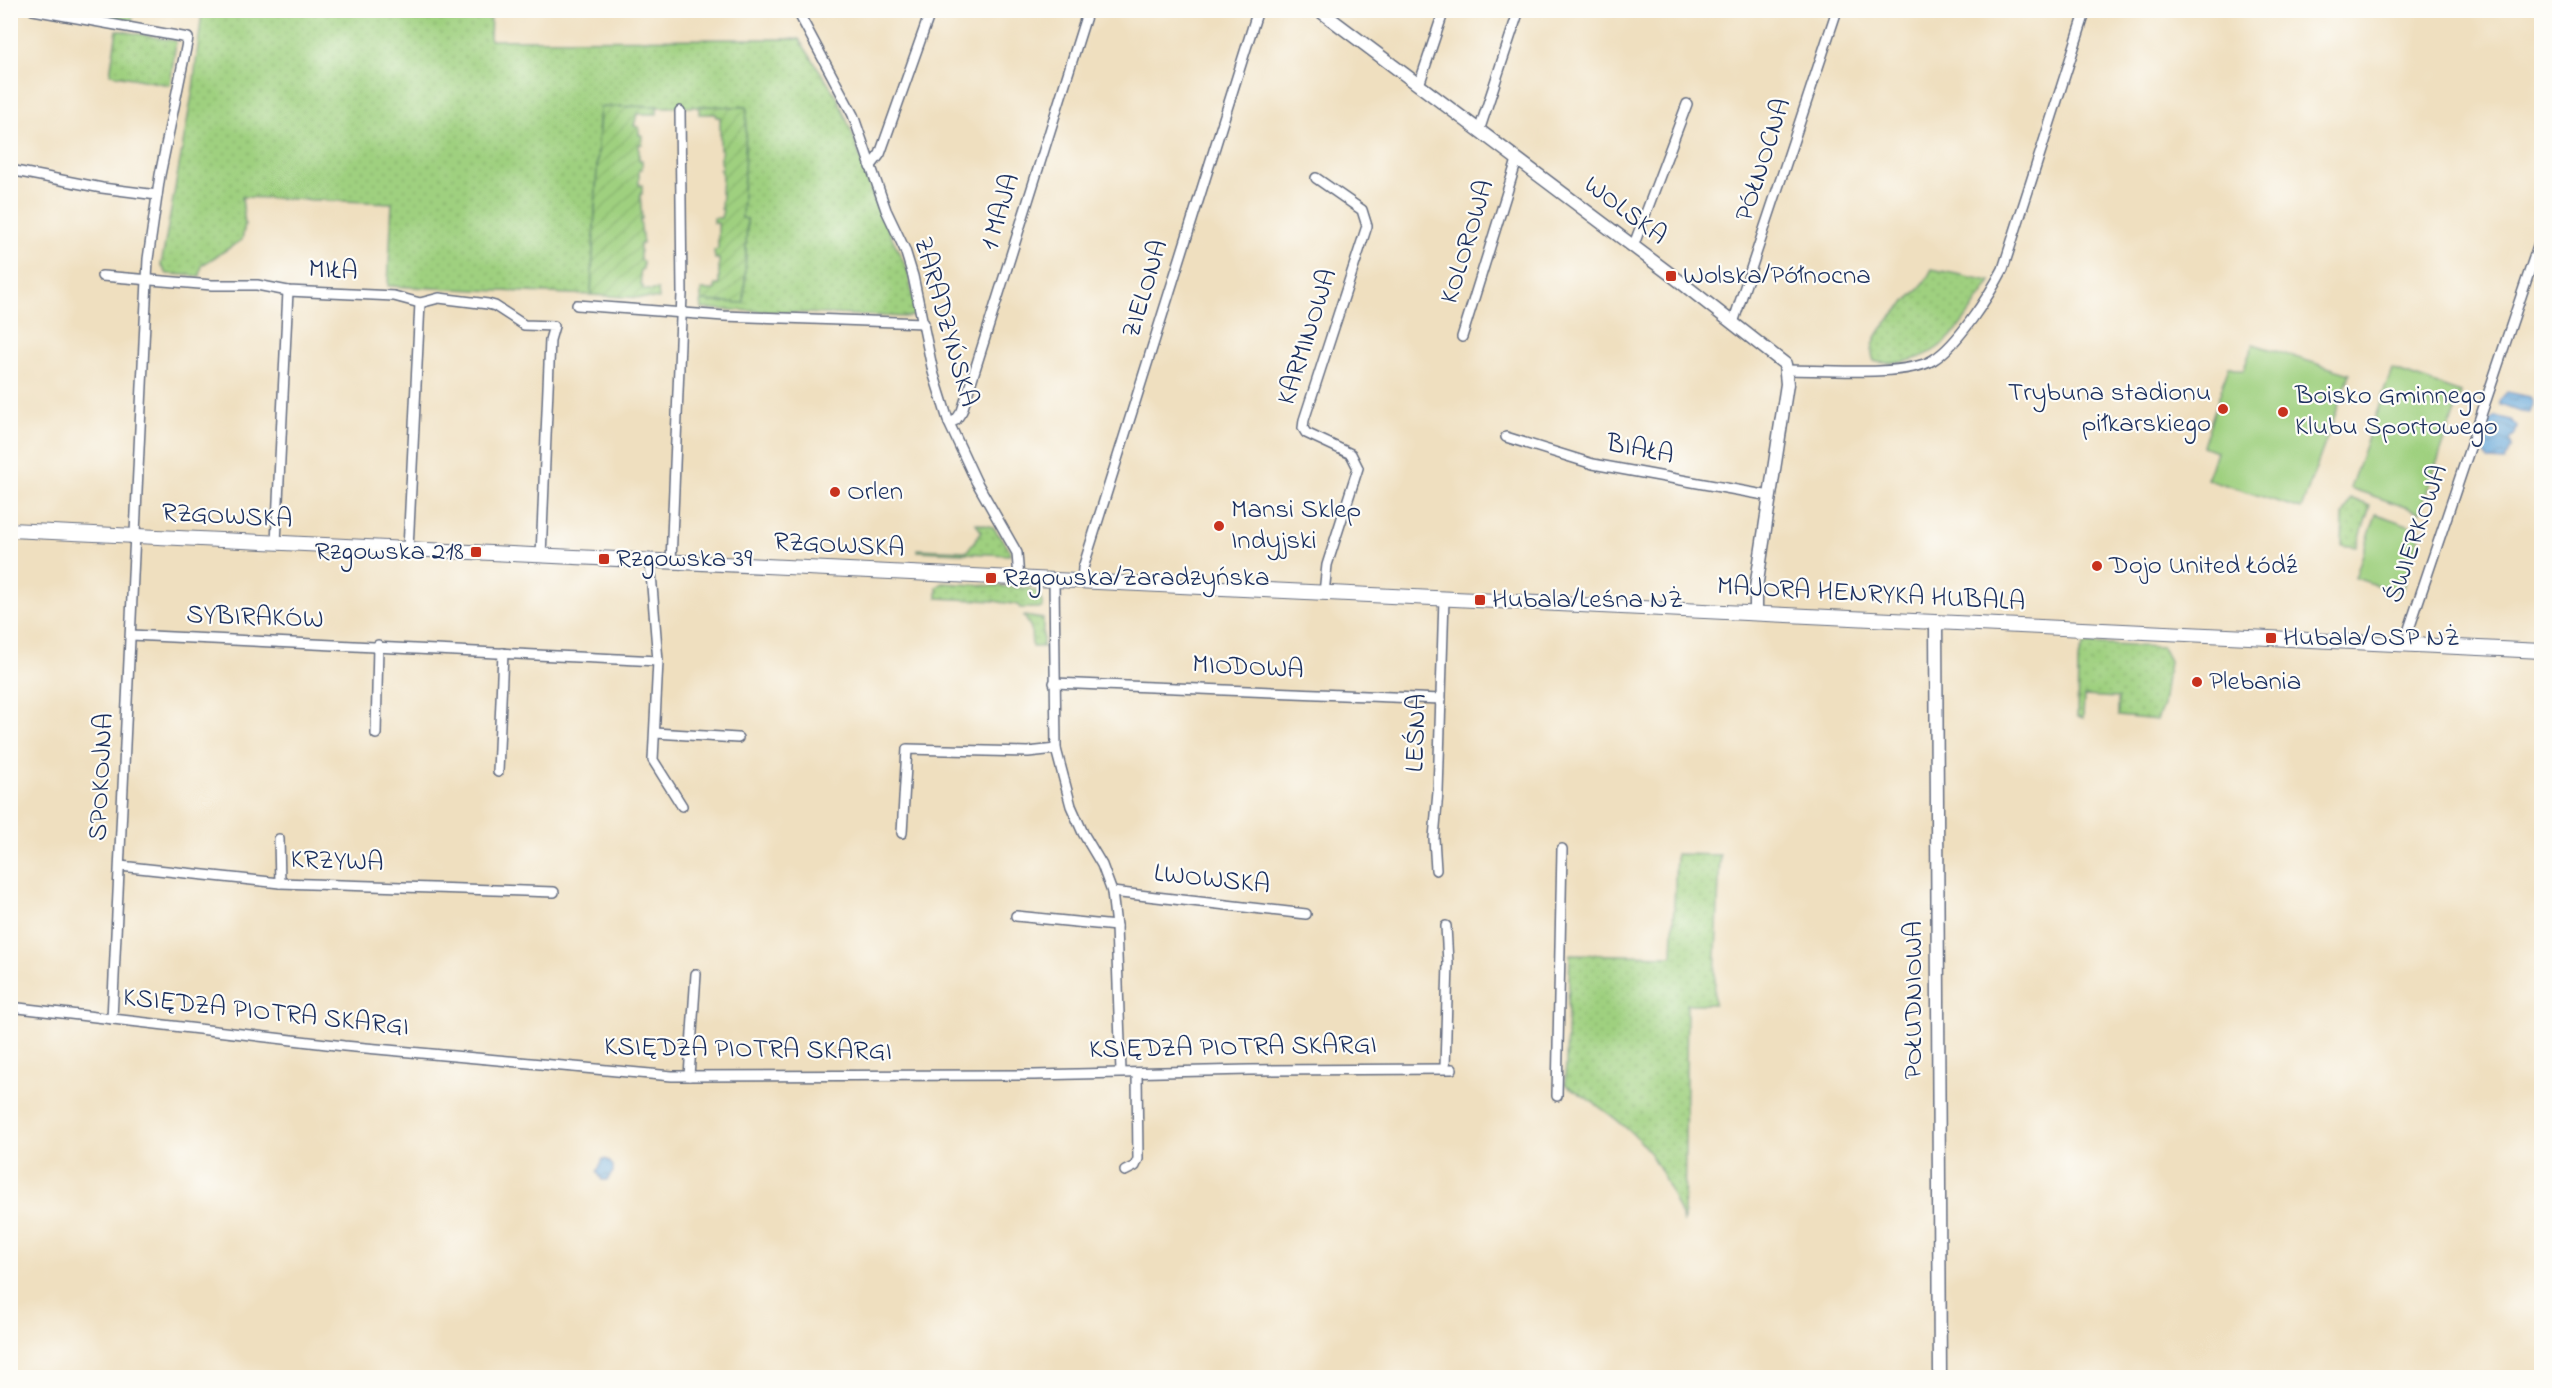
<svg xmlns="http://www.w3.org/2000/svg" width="2552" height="1388" font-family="'Indie Flower',sans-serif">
<defs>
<pattern id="grass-dots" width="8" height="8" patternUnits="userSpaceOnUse" patternTransform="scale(1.5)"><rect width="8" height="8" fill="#9fd07f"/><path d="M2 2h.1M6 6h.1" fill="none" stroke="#88b370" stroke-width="1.8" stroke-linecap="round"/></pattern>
<pattern id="garden-furrows" width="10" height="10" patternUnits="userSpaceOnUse" patternTransform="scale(1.5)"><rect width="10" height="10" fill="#9fd07f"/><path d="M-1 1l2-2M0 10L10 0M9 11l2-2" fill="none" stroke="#88b370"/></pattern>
<pattern id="water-waves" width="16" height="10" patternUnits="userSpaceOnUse" patternTransform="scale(1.5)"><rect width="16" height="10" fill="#66a7d9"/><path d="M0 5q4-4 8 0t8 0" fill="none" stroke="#5388b3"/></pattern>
</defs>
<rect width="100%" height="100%" fill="#fdfcf7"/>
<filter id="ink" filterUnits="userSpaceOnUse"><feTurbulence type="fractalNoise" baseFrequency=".0167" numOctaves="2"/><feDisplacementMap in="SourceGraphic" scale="12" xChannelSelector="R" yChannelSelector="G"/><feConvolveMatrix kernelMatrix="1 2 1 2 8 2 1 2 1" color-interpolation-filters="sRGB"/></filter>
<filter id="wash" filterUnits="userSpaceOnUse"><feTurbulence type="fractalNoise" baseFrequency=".008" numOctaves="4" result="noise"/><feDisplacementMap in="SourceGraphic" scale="24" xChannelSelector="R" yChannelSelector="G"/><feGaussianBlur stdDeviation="1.35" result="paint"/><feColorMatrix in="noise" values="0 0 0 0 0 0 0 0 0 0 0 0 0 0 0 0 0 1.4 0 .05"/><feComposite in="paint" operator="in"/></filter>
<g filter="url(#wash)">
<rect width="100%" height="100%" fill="#efdfbf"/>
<!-- grass -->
<g fill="url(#grass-dots)" stroke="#5d806e" stroke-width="1.5">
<polygon points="202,11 491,11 490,40 799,39 837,97 852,133 875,202 908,271 916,315 907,317 702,309 701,301 744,302 747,219 742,219 746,107 600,107 591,295 388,286 392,203 242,197 245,224 242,240 202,265 200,276 167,274 161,265 193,89"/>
<polygon points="117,30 176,41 170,85 110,74"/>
<path d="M1932 269 1991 281C1966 317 1949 355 1902 362 1893 363 1882 364 1874 361 1862 336 1908 303 1922 285 1926 281 1929 274 1932 269Z"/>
<polygon points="2350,498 2370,506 2357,547 2342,545 2343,516"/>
<polygon points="976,523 993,527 1009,549 1010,555 917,551 917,549 967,551 981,532"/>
<polygon points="943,583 1028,588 1039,593 1043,606 1042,608 1020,608 1018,605 994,601 937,598 937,587"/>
<polygon points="1024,616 1043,619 1043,647 1032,647 1031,628"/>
<polygon points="2084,644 2162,647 2169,661 2163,705 2157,720 2118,716 2118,698 2084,696 2083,718 2077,716 2078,659"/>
<path d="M1676 854 1720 855 1714 1004H1687L1684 1223C1673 1197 1659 1162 1640 1141 1618 1118 1591 1101 1565 1084L1570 954 1672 956Z"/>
</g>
<!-- garden -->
<g fill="url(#garden-furrows)" stroke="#5d806e" stroke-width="1.5">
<polygon points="55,11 134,11 131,24"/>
<polygon points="657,106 657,114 637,114 634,126 639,127 639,135 642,135 642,144 639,144 639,160 642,160 642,169 639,169 639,185 642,185 642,194 640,194 642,219 640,219 643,244 640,244 640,260 643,261 643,269 640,270 641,285 643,286 643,290 658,290 659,299 591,295 600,107"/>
<polygon points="699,106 747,107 742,218 747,219 744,303 701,301 701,290 715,290 715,285 719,285 719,259 715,259 714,250 718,249 718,223 714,223 714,218 721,218 723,210 721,209 722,193 721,193 722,176 720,169 722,168 720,160 722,159 720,159 722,151 720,150 720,117 716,117 716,114 699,114"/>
</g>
<!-- pitch -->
<g fill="#9fd07f" stroke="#5d806e" stroke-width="1.5">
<polygon points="2253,344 2350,374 2301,509 2207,479 2216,451 2203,446 2229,366 2243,371"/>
<polygon points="2392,369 2461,393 2420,512 2350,488"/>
<polygon points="2376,514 2422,530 2401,593 2355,578"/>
</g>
<!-- water -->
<g fill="url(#water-waves)" stroke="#406b9c" stroke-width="1.5">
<polygon points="2507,392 2530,397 2533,402 2529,413 2520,412 2500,405 2499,401"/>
<polygon points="2495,416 2511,420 2517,427 2515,435 2510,440 2512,446 2505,461 2488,460 2482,448 2479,448 2479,443 2486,439 2489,422"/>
<polygon points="603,1159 608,1160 613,1166 613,1172 607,1180 602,1180 597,1172"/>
</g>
</g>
<g filter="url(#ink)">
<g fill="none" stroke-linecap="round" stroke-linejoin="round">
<!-- minor casing -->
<g stroke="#656d80" stroke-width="12">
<g id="minor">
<polyline points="33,10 188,38 160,175 148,259 112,1019"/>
<polyline points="797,10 853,115 886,210 905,250 913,276 933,372 949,423 976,481 1017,553 1019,579"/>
<polyline points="1419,85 1444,10"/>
<polyline points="1479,131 1519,10"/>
<polyline points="870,167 880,154 931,10"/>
<polyline points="10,170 102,188 157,195"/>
<polyline points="1316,178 1362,210 1367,226 1304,420 1303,428 1306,433 1351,454 1358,468 1327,565 1324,593"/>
<polyline points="1633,247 1687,104"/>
<polyline points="102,276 212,285 257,285 288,291 394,296 420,303 439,298 488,304 495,306 524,325 554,326 550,340 541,556"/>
<polyline points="577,305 724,316 924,323"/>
<polyline points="1733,323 1837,10"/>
<polyline points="1462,337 1517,160"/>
<path d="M1787 370C1822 370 1905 377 1933 360 1958 345 1990 294 2003 269L2086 10"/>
<polyline points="949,423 956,420 962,411 1088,10"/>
<polyline points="1506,437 1593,464 1770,496"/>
<polyline points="276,543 288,291"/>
<polyline points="408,549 420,303"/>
<polyline points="650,561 658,661 653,760 682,806"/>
<polyline points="671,562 682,294 680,111"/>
<polyline points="1054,580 1056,749 1071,806 1083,833 1102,865 1112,892 1116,926 1121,1072"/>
<polyline points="1082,582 1083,568 1258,10"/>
<polyline points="131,635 658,661"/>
<polyline points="2408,645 2409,629 2542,234"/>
<polyline points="1054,683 1441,699"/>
<polyline points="655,733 738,738"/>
<polyline points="376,734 378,645"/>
<polyline points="498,772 503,653"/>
<polyline points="902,833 907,749 1028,752 1056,749"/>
<polyline points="279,839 280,883"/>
<polyline points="120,866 280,883 554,892"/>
<polyline points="1436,870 1434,838 1438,792 1444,598"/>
<polyline points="1112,892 1306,914"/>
<polyline points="1016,916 1116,926"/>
<polyline points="10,1007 344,1046 672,1076 1034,1075 1249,1070 1452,1069"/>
<polyline points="1445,1068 1448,963 1446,926"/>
<polyline points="689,1076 696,974"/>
<polyline points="1557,1096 1562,849"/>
<polyline points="1125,1171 1135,1166 1138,1159 1137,1073"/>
</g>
</g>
<!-- tertiary casing -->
<g stroke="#656d80" stroke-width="15">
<g id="tertiary">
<polyline points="1319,10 1678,280 1785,364 1787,384 1756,588 1756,613"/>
<polyline points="1936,622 1940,1378"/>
</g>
</g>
<!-- secondary casing -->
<g stroke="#656d80" stroke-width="16">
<polyline id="secondary" points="10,530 2542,651"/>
</g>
<!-- minor -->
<use href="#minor" stroke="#fff" stroke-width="9"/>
<!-- tertiary -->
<use href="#tertiary" stroke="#fff" stroke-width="12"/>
<!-- secondary -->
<use href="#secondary" stroke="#fff" stroke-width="14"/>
</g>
</g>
<!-- markers -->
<g fill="#c8321e" stroke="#fdfcf7" stroke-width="2">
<rect x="1665" y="270" width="12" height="12" rx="3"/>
<circle cx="2223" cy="409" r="6"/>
<circle cx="2283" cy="412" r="6"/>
<circle cx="835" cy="492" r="6"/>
<circle cx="1219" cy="526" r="6"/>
<rect x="470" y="546" width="12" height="12" rx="3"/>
<rect x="598" y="553" width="12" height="12" rx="3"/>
<circle cx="2097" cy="566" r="6"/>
<rect x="985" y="572" width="12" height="12" rx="3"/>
<rect x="1474" y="594" width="12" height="12" rx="3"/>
<rect x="2265" y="632" width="12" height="12" rx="3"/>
<circle cx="2197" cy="682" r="6"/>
</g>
<g text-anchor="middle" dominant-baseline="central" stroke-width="4.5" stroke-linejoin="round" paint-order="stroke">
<!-- street labels -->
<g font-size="27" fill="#1b2f5e" stroke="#fdfcf7">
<text transform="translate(1764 160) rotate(-72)">PÓŁNOCNA</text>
<text transform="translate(1625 211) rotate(37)">WOLSKA</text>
<text transform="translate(1001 212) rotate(-73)">1 MAJA</text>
<text transform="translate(1468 242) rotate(-73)">KOLOROWA</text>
<text transform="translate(333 271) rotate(3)">MIŁA</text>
<text transform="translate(1146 289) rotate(-73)">ZIELONA</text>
<text transform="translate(945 322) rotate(74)">ZARADZYŃSKA</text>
<text transform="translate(1308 337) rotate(-72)">KARMINOWA</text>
<text transform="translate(1640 450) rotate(11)">BIAŁA</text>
<text transform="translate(227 517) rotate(3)">RZGOWSKA</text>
<text transform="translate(2417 534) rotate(-71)">ŚWIERKOWA</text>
<text transform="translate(839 546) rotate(3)">RZGOWSKA</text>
<text transform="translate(1871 595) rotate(3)">MAJORA HENRYKA HUBALA</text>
<text transform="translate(255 618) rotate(2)">SYBIRAKÓW</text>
<text transform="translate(1248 668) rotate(3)">MIODOWA</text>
<text transform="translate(1417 733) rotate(-88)">LEŚNA</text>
<text transform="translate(102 777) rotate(-87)">SPOKOJNA</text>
<text transform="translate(337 862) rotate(2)">KRZYWA</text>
<text transform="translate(1212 880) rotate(6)">LWOWSKA</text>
<text transform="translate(1914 1000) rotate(-90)">POŁUDNIOWA</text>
<text transform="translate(266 1013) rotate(6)">KSIĘDZA PIOTRA SKARGI</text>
<text transform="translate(1233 1048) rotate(-1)">KSIĘDZA PIOTRA SKARGI</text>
<text transform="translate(748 1050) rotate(1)">KSIĘDZA PIOTRA SKARGI</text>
</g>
<!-- poi labels -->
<g font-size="27" fill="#1b2f5e" stroke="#fdfcf7" text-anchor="start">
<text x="1683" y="276">Wolska/Północna</text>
<text x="2211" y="393" text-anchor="end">Trybuna stadionu<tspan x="2211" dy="31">piłkarskiego</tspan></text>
<text x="2295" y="396">Boisko Gminnego<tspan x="2295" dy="31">Klubu Sportowego</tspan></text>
<text x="847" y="492">Orlen</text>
<text x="1231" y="510">Mansi Sklep<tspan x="1231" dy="31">Indyjski</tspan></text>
<text x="464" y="552" text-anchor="end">Rzgowska 218</text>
<text x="616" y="559">Rzgowska 39</text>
<text x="2109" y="566">Dojo United Łódź</text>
<text x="1003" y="578">Rzgowska/Zaradzyńska</text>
<text x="1492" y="600">Hubala/Leśna NŻ</text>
<text x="2283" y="638">Hubala/OSP NŻ</text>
<text x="2209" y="682">Plebania</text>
</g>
</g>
<!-- margin -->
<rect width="2552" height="1388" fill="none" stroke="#fdfcf7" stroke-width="36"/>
</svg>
